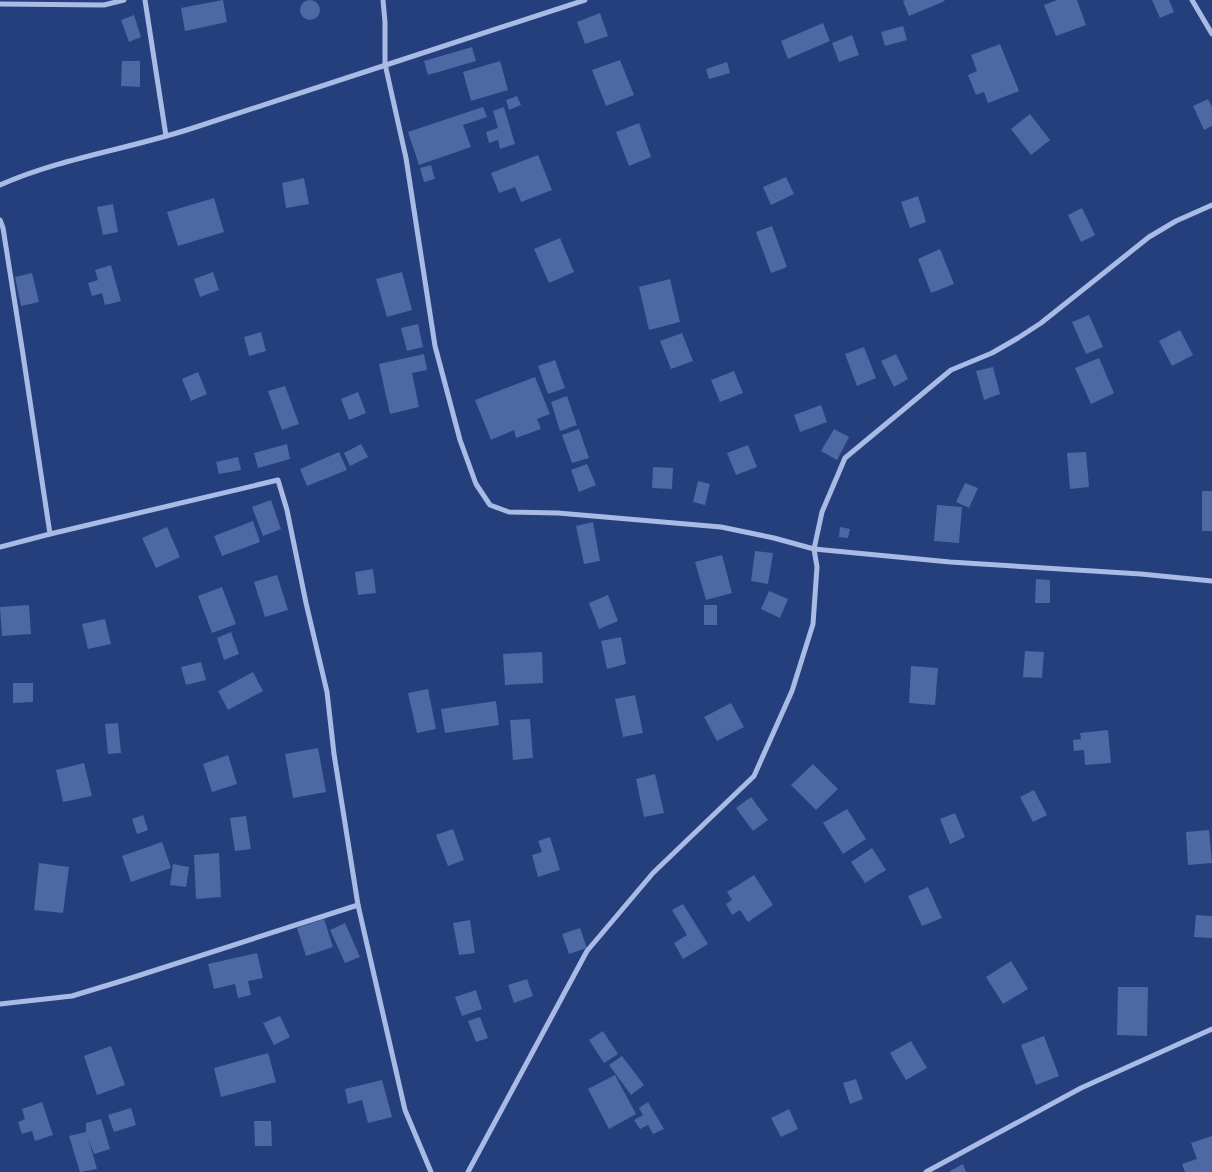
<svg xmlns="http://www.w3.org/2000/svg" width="1212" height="1172" font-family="'Source Sans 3',sans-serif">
<rect width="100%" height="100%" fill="#253e7c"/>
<!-- building -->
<g fill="#4e68a4">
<circle cx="310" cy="10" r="10"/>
<polygon points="223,0 227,22 185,31 181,8"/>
<polygon points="906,0 944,0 945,1 909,16 903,1"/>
<polygon points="1057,0 1077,0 1086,25 1056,36 1044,5"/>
<polygon points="1152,0 1169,0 1174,12 1160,18"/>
<polygon points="600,13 608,36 585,44 577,22"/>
<polygon points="134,15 141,37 129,42 121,20"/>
<polygon points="823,23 830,41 788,59 781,41"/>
<polygon points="903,26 907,40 885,46 881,32"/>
<polygon points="852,35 859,55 839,62 832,43"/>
<polygon points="1000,44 1019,91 988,103 984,92 976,95 968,75 977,71 971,55"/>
<polygon points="472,47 476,61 428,75 424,61"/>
<polygon points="620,60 634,95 606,106 592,70"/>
<polygon points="122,61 140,61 140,87 121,86"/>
<polygon points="500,61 508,90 471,101 463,72"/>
<polygon points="727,62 730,73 709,79 706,69"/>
<polygon points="517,96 521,105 509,110 506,100"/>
<polygon points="1208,99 1212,107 1212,126 1204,130 1193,106"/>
<polygon points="483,107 487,117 463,125 471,147 419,165 408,132"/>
<polygon points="504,107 515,144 500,149 498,140 489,143 486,132 498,128 493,111"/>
<polygon points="1030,114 1050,140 1031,155 1011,129"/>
<polygon points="639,123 651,157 629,166 616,132"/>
<polygon points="538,155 552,190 521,202 515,187 499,193 491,173"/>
<polygon points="431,165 435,179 424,182 420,168"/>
<polygon points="786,177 794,194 771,205 763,187"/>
<polygon points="304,178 309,204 286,208 282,183"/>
<polygon points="918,196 926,222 910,228 901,202"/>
<polygon points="214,198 224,232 178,246 167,212"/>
<polygon points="113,204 118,232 103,235 97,207"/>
<polygon points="1082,208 1095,235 1081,242 1068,215"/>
<polygon points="772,226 787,267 771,273 756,232"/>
<polygon points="560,238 574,272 549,283 534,249"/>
<polygon points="940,249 954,284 931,293 918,259"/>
<polygon points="111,265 121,301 105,305 102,293 92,296 88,283 98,280 95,270"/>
<polygon points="213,272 219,290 200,297 194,279"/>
<polygon points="402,272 412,310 387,317 376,279"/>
<polygon points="32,273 39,302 21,306 15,277"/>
<polygon points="670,279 680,322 649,330 639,287"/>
<polygon points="1089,315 1103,347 1086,354 1072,322"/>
<polygon points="418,324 423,347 407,351 401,328"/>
<polygon points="1180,330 1193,355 1172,366 1159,341"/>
<polygon points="261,332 266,351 249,356 244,337"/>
<polygon points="682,333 693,361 671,369 660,341"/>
<polygon points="864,347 876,378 857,386 845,354"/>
<polygon points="424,354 427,370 412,373 419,407 390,414 379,364"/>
<polygon points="896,354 908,379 894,387 881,361"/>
<polygon points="1099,358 1114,393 1091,404 1075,368"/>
<polygon points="555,360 565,388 548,394 538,366"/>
<polygon points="993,367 1000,394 984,400 976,371"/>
<polygon points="734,371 743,393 720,402 711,380"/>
<polygon points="198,372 207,394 191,401 182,379"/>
<polygon points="535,377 550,414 537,419 541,429 516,438 514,430 491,440 475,400"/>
<polygon points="285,386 299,424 282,430 268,391"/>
<polygon points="358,392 366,413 349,420 341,399"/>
<polygon points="567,396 577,425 560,431 551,402"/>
<polygon points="821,405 827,422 800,432 794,415"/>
<polygon points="579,429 589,458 572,463 562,435"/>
<polygon points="834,429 849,437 837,460 821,451"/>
<polygon points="287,444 290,459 258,468 254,453"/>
<polygon points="361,444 368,457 350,466 344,453"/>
<polygon points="748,445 757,467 736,475 727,453"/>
<polygon points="339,452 347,470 307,486 300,469"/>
<polygon points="1086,452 1089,487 1070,489 1067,453"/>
<polygon points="238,457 241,470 219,474 216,462"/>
<polygon points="587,464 596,485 579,492 571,470"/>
<polygon points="653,467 673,468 672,489 652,488"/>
<polygon points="698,481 710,484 705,505 693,502"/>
<polygon points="965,483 978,488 969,508 956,502"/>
<rect x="1202" y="491" width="10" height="40"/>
<polygon points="271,500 281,529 263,536 252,507"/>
<polygon points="937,505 962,507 959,543 934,541"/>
<polygon points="253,521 260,542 222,556 214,536"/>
<polygon points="593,522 600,561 584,564 576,526"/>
<polygon points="167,527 180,557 156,568 142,538"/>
<polygon points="840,527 850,529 848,538 839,537"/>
<polygon points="755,551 773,553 768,584 751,581"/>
<polygon points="722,555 732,593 706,600 695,562"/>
<polygon points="373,569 376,593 358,595 355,572"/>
<polygon points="277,575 288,610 265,617 254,582"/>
<polygon points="1036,579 1050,580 1050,603 1035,603"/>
<polygon points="222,587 236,624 212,633 198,596"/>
<polygon points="769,591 788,599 780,618 761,609"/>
<polygon points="608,595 618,621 599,629 589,603"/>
<polygon points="29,605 31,634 2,636 0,607"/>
<rect x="704" y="605" width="13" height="20"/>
<polygon points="105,619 111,644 88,649 82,624"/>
<polygon points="231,632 239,654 224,660 217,638"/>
<polygon points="621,637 626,664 607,669 601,641"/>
<polygon points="1025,651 1044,652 1042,678 1023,677"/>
<polygon points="542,652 543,683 505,685 503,654"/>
<polygon points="201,662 206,680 186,685 181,667"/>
<polygon points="911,666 938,668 935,705 909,703"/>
<polygon points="253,672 263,691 228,710 218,691"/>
<polygon points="13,683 33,683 33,702 13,703"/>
<polygon points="428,689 436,729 417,733 408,693"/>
<polygon points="635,695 643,733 623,737 615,699"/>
<polygon points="496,701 499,725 445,733 441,709"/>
<polygon points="731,703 744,727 717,741 704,717"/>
<polygon points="530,719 533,758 513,760 510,720"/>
<polygon points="118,723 121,753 108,754 105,724"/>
<polygon points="1108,730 1111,763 1085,765 1084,750 1074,751 1073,740 1081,739 1080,733"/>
<polygon points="318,748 326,792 293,798 285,754"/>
<polygon points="228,755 237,784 212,792 203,764"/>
<polygon points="84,763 92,796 63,802 56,770"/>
<polygon points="813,764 838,789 816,810 791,785"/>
<polygon points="655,774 664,813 644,817 636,779"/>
<polygon points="1034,790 1047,815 1033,822 1020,797"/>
<polygon points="751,797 768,820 753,831 736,808"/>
<polygon points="847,809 866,839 843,854 823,823"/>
<polygon points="955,813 965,837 950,844 940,819"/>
<polygon points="143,815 148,830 137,834 132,819"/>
<polygon points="246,816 251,849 235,851 230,818"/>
<polygon points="453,829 464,860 448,866 436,835"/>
<polygon points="1209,830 1212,863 1188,865 1186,832"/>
<polygon points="550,837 560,870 538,877 532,855 542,852 538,841"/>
<polygon points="162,842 171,868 131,882 122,856"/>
<polygon points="872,848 886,870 865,883 851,862"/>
<polygon points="219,853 221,897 196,899 194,855"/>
<polygon points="39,863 69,867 63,913 34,910"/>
<polygon points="173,864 189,867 186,887 170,885"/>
<polygon points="754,875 773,905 748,922 740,910 732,915 726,904 732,900 727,892"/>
<polygon points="928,887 942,918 922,926 908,896"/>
<polygon points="683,904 708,944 683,959 674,943 687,935 672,910"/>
<polygon points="1196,915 1212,916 1212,938 1194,937"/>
<polygon points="324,919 333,947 306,956 297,928"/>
<polygon points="470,920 475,953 459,955 453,923"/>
<polygon points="345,923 360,957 345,963 330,930"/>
<polygon points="580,928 587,948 569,954 562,934"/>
<polygon points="257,953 263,978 248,981 251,995 238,998 235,984 214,989 208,964"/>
<polygon points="1011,961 1028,989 1003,1004 986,977"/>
<polygon points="527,979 533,996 514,1003 508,985"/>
<polygon points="1118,987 1148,987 1147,1036 1117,1035"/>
<polygon points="476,990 482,1009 462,1016 455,997"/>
<polygon points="280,1016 290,1037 274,1045 263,1023"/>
<polygon points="480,1017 488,1038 476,1042 468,1021"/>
<polygon points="603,1031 618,1054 604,1063 589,1040"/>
<polygon points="1044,1036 1059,1076 1036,1085 1021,1045"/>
<polygon points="911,1041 927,1068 906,1080 890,1053"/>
<polygon points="111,1046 125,1085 97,1095 84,1056"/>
<polygon points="268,1053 276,1082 221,1097 214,1068"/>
<polygon points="622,1056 644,1085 631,1095 609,1065"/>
<polygon points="615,1075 636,1114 609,1129 588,1089"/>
<polygon points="856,1079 863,1099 850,1104 843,1083"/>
<polygon points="382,1080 392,1117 368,1123 362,1100 348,1104 345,1089"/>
<polygon points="42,1102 53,1135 35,1141 32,1131 22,1134 18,1122 25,1119 22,1109"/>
<polygon points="648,1102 664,1129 653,1134 648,1125 640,1129 634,1120 643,1115 639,1108"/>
<polygon points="131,1108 136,1125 114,1132 108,1115"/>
<polygon points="789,1109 798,1129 781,1137 771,1118"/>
<polygon points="101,1119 110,1149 94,1154 88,1138 97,1169 80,1172 69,1136 86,1132 86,1123"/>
<polygon points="254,1121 271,1121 272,1146 255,1146"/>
<polygon points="1212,1136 1212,1172 1185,1172 1182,1164 1197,1159 1191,1143"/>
<polygon points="963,1164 966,1172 950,1172 950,1171"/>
</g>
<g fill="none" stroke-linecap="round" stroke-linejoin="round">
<!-- street -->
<g stroke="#a9bbe5" stroke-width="5">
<polyline points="145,0 166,136"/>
<polyline points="383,0 385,22 385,64 406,158 435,346 460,440 476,484 490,505 509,512 558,513 721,527 774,538 814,549 950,562 1141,574 1212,581"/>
<polyline points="1192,0 1212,34"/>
<polyline points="0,4 104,5 124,0"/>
<path d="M0 185C61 158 129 149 193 128 324 86 454 42 585 0"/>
<polyline points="0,220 3,228 22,348 50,534"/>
<polyline points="0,547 50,534 278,480 287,510 306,603 327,692 334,754 358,905"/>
<polyline points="0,1004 72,996 128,979 358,905 405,1110 431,1172"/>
<polyline points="468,1172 587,951 653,873 754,776 792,691 813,624 817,567 814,549 822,512 845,458 951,370 992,353 1018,338 1041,323 1149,237 1176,221 1212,205"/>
<polyline points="926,1172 1081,1088 1212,1029"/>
</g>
</g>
</svg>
